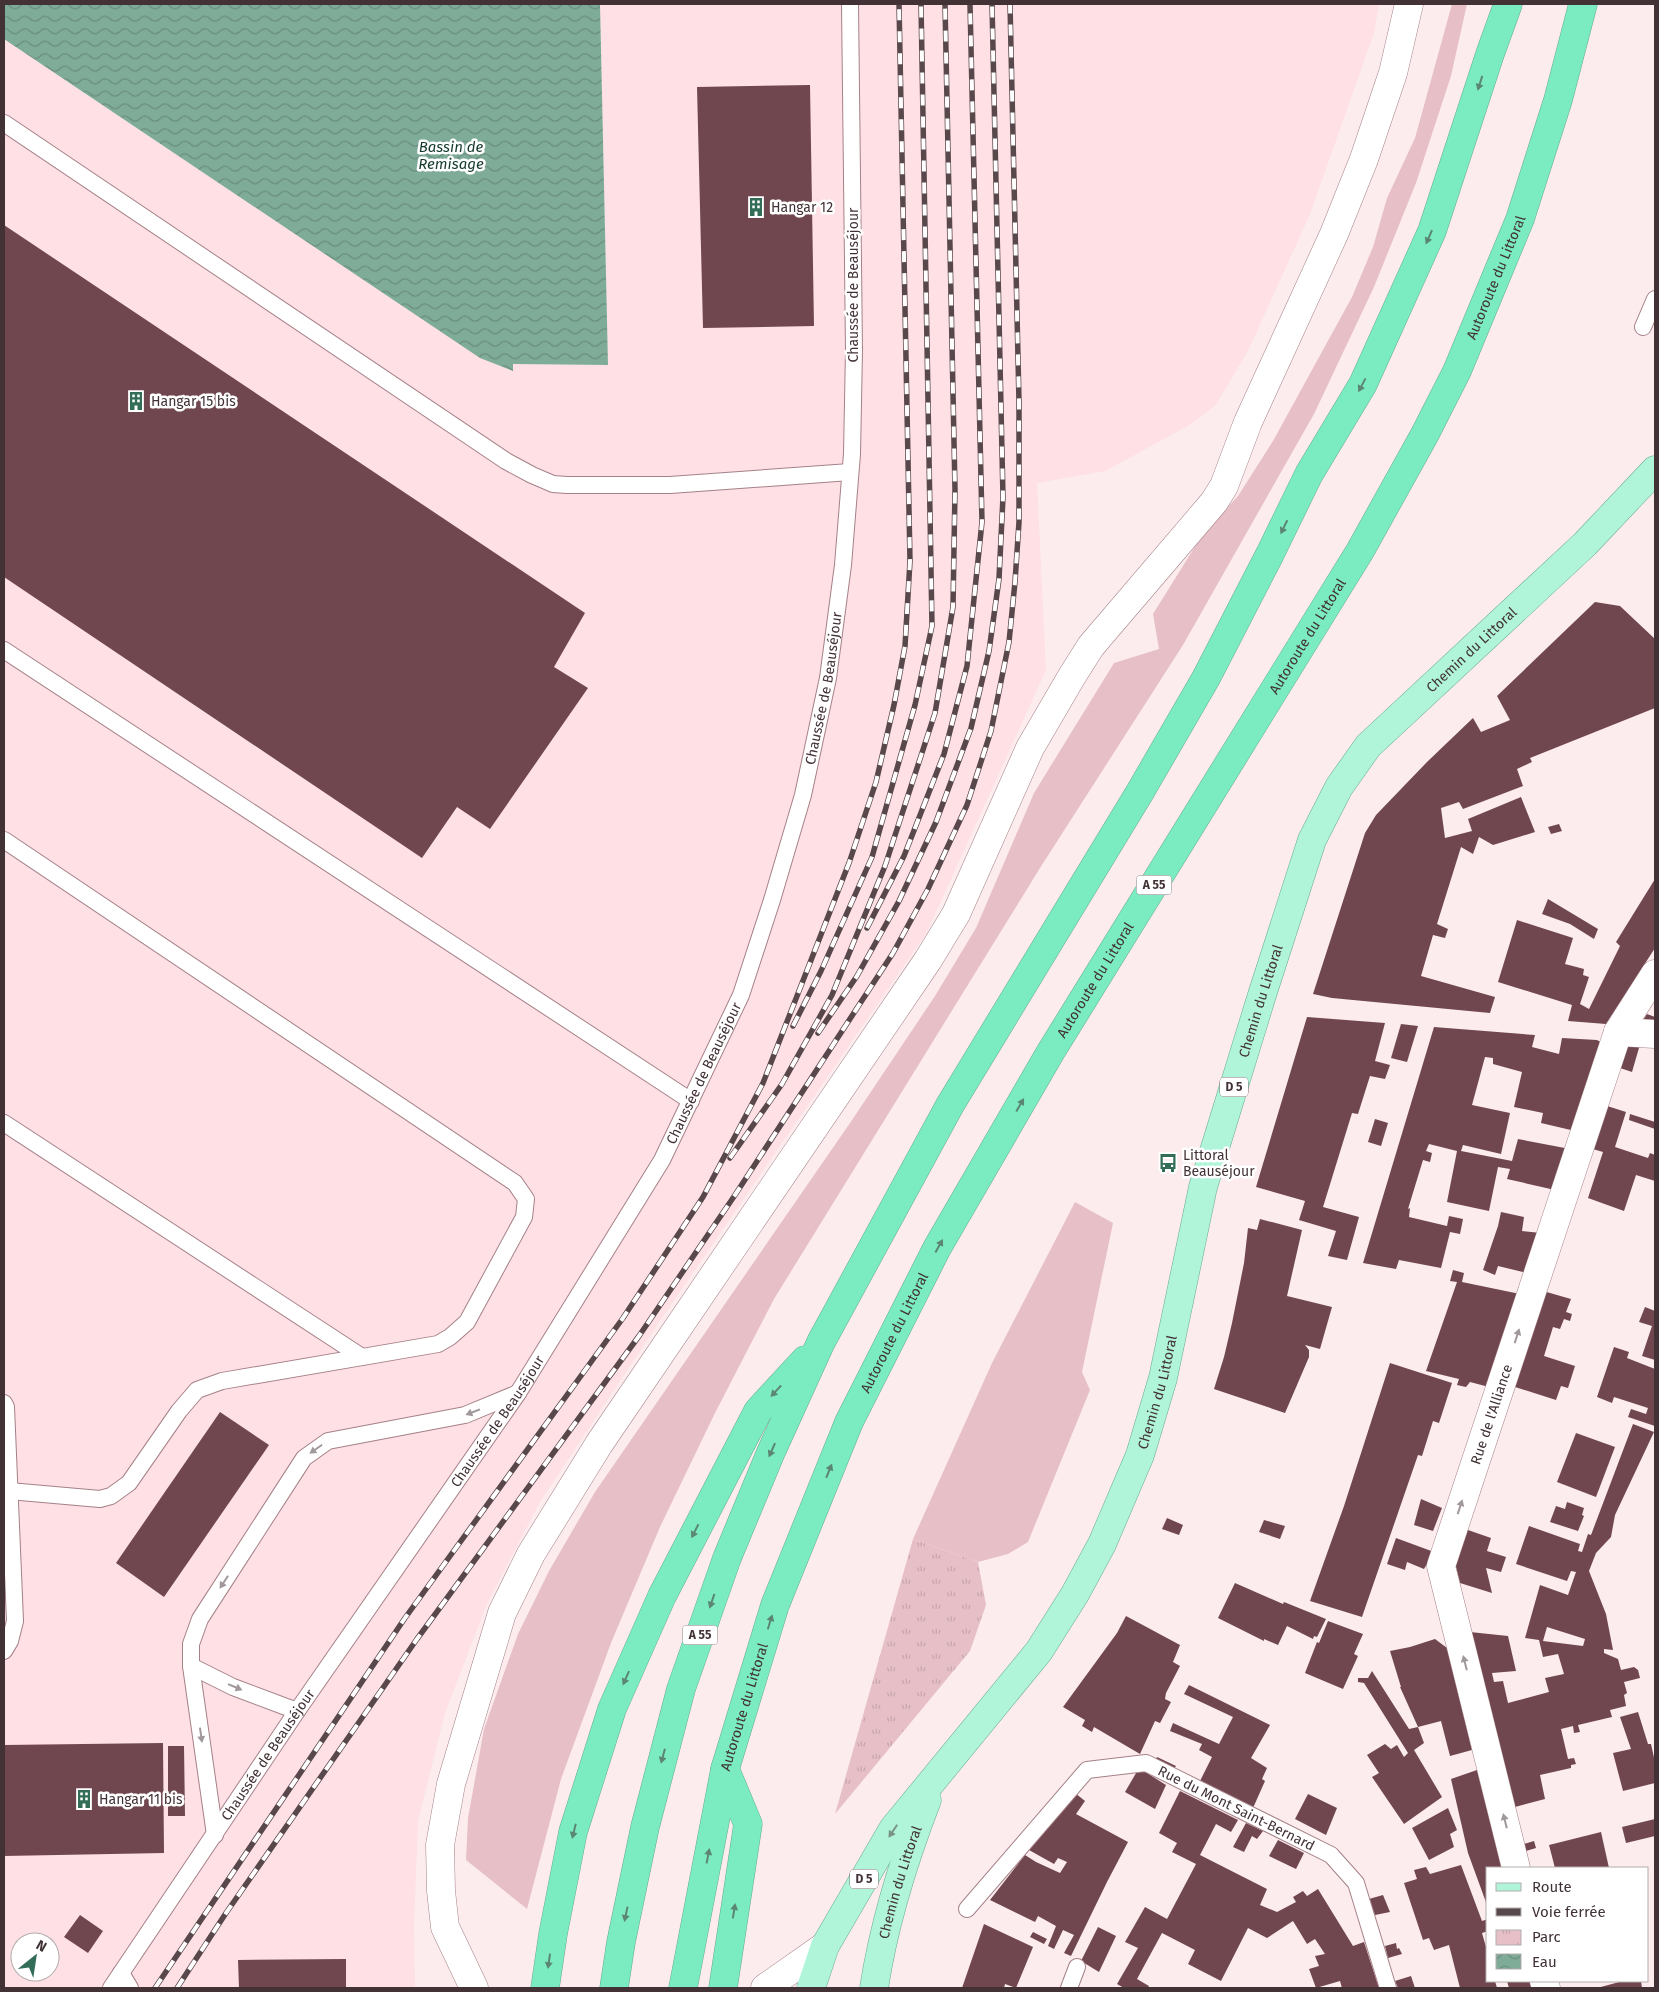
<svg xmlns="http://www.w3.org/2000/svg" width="1659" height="1992" font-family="'Fira Sans',sans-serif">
<defs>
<pattern id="park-tufts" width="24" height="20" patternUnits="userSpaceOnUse" patternTransform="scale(1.25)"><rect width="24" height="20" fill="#e7c0c7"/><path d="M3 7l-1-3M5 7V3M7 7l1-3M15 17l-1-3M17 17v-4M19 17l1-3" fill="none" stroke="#c7a5ac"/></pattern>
<pattern id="water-waves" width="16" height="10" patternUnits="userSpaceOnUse" patternTransform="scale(1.25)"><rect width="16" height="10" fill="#7fac99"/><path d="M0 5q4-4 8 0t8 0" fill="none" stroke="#6a8d7e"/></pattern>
</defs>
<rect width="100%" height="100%" fill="#fcecee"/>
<!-- built -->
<path fill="#fee0e5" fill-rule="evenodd" d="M600 4H1379L1374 33 1310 214 1248 351 1215 406 1188 426 1105 471 1037 483 1046 670 927 932 662 1318 540 1502 487 1604 445 1713 418 1821 414 1928 415 1988H4V39L480 358 512 371 513 364 608 365ZM20 1942H50V1972H20Z"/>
<!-- green -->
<g fill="#e7c0c7">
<polygon points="1452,4 1467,4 1451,76 1416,183 1374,287 1314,414 1183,645 1040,868 774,1299 715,1413 660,1527 611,1643 561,1779 527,1909 466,1860 468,1818 484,1729 518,1634 549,1571 595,1492 850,1123 935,996 976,928 1034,793 1114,663 1159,649 1153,614 1204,532 1238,496 1273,441 1352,297 1373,247 1387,198 1415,138"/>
<polygon points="1075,1202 1113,1223 1082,1372 1090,1390 1028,1542 1008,1554 978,1562 913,1539 992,1363"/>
</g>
<!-- park -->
<polygon fill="url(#park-tufts)" points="913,1539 978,1562 986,1605 970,1651 835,1814"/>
<!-- water -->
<polygon fill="url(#water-waves)" points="4,4 600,4 608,365 513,364 513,371 480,358 4,39"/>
<!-- building -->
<g fill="#70474f" fill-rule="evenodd">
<polygon points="810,85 814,326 703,328 697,87"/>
<polygon points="4,225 585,613 554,667 588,688 490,829 457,807 422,858 4,577"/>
<polygon points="1595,602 1620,606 1655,639 1655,708 1530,758 1532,762 1517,769 1523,786 1463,809 1459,802 1441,808 1445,838 1472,831 1468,819 1521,797 1535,832 1493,845 1479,837 1473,854 1461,847 1437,924 1448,929 1445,938 1433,935 1421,976 1495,997 1490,1013 1332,998 1313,994 1365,833 1376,815 1427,762 1473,718 1481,732 1510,720 1497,696"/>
<polygon points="1559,824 1562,831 1551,834 1548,827"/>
<polygon points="1655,879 1655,948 1606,1024 1568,1021 1572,1005 1498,982 1517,920 1573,938 1565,964 1584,969 1583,975 1589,977 1580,1004 1589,1009 1620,946 1616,942"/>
<polygon points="1548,899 1598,929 1594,939 1570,924 1542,914"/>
<polygon points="1647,1014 1655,1017 1655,1026 1640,1025"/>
<polygon points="1307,1017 1385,1023 1375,1061 1390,1065 1385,1079 1370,1076 1358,1114 1352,1113 1323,1207 1359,1217 1347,1260 1328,1256 1336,1231 1299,1220 1305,1201 1256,1187"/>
<polygon points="1401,1024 1418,1026 1407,1062 1391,1058"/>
<polygon points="1434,1027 1535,1035 1532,1047 1559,1054 1562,1038 1597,1040 1604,1044 1575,1131 1541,1123 1543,1113 1514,1107 1522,1072 1493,1064 1493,1058 1485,1057 1472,1105 1510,1113 1501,1154 1463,1145 1461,1151 1512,1161 1518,1139 1570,1149 1555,1190 1507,1179 1510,1169 1498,1167 1489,1211 1447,1202 1457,1151 1429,1144 1426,1151 1432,1153 1430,1162 1423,1160 1408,1209 1410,1208 1409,1217 1447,1226 1449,1216 1463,1219 1460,1234 1450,1232 1441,1268 1399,1260 1396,1269 1363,1263"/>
<polygon points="1641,1041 1632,1072 1617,1067 1624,1044"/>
<polygon points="1604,1105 1626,1112 1615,1147 1648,1158 1650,1153 1655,1155 1655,1181 1636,1175 1624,1211 1588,1198 1603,1152 1589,1148"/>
<polygon points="1630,1114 1655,1122 1655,1129 1629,1120"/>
<polygon points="1375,1119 1388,1123 1381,1146 1368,1142"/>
<polygon points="1501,1212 1524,1217 1522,1231 1541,1233 1527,1273 1498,1266 1495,1275 1483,1270 1498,1226"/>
<polygon points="1260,1219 1302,1230 1287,1296 1332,1307 1320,1349 1305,1345 1309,1350 1309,1357 1285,1413 1214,1389 1224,1357 1232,1323 1244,1263 1248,1228 1257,1230"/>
<polygon points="1453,1270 1464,1273 1462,1282 1520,1294 1489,1387 1470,1382 1466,1387 1457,1385 1459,1379 1426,1371 1457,1282 1450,1281"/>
<polygon points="1543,1291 1571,1299 1566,1312 1572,1314 1570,1321 1564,1319 1560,1329 1553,1327 1544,1356 1575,1366 1568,1388 1561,1386 1556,1400 1512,1386"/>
<polygon points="1645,1307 1655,1311 1655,1360 1642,1356 1652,1326 1639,1322"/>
<polygon points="1614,1347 1629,1352 1627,1358 1655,1369 1655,1426 1628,1417 1631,1409 1646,1414 1648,1408 1614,1397 1612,1403 1597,1397"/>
<polygon points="1390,1363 1452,1383 1439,1423 1433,1421 1422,1456 1418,1455 1362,1617 1310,1601 1344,1506"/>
<polygon points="220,1412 269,1445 164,1597 116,1563"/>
<path d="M1633 1424 1654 1432 1615 1515 1611 1537 1596 1553 1589 1571 1606 1614 1613 1650 1604 1649V1653L1618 1659 1621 1670 1634 1667 1638 1670 1640 1678 1624 1682 1627 1693 1624 1695 1626 1706 1610 1710 1612 1717 1578 1725 1580 1732 1574 1733 1573 1726 1561 1729 1568 1759 1574 1758 1576 1764 1571 1765V1768L1540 1775 1545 1799 1515 1807 1470 1632 1508 1636 1516 1671 1492 1673 1494 1682 1503 1681 1508 1703 1549 1692 1545 1678 1564 1674 1558 1654 1543 1657 1539 1640 1525 1638 1540 1585 1568 1595 1576 1572 1571 1571 1567 1581 1516 1564 1529 1526 1580 1544 1578 1551 1582 1552 1588 1534 1591 1535ZM1547 1627 1585 1639 1583 1646 1543 1641Z"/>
<polygon points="1576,1433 1615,1447 1596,1497 1557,1482"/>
<polygon points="1421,1499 1442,1508 1433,1531 1414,1525"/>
<polygon points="1567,1502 1584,1508 1582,1515 1584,1516 1578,1531 1550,1522 1556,1506 1565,1509"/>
<polygon points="1167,1518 1183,1525 1179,1535 1162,1529"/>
<polygon points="1264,1520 1285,1526 1280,1539 1259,1532"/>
<polygon points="1465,1529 1491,1538 1487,1551 1506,1557 1501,1572 1486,1568 1492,1593 1460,1583 1454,1559"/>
<polygon points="1396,1538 1434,1552 1424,1569 1407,1562 1405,1570 1387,1564"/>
<polygon points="1235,1583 1283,1604 1284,1602 1326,1619 1317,1637 1314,1636 1313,1639 1287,1626 1278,1645 1264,1639 1264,1641 1218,1618"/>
<polygon points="1126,1616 1180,1645 1173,1662 1180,1666 1166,1693 1165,1699 1171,1702 1160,1723 1155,1721 1140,1754 1094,1727 1092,1732 1082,1726 1085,1720 1063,1707 1117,1633"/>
<polygon points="1328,1621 1363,1634 1354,1654 1358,1656 1343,1689 1305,1673 1317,1642 1319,1643"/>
<polygon points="1435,1639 1447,1648 1472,1750 1450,1756 1441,1721 1418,1727 1400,1687 1401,1687 1390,1651 1410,1647"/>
<polygon points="1372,1671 1409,1729 1418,1727 1424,1743 1414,1750 1442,1797 1404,1824 1372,1777 1379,1773 1367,1755 1385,1744 1391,1749 1397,1745 1404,1757 1408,1753 1364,1683 1358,1682 1358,1678 1368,1678"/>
<polygon points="1189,1685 1270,1725 1251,1758 1267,1768 1262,1779 1265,1781 1253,1808 1200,1781 1212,1757 1199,1750 1202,1744 1170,1731 1173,1723 1219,1744 1233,1717 1184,1694"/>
<polygon points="1638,1712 1648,1744 1651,1744 1655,1762 1655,1783 1623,1791 1613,1753 1631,1749 1620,1717"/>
<polygon points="163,1743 164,1853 4,1856 4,1745"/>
<polygon points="168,1746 184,1746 185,1816 168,1816"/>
<polygon points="1157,1757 1176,1766 1174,1769 1155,1761"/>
<polygon points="1139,1768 1166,1785 1155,1809 1125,1792"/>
<polygon points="1477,1770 1502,1868 1488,1868 1487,1905 1468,1853 1451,1779"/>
<polygon points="1180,1791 1238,1820 1231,1832 1216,1824 1200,1855 1267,1889 1260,1905 1277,1912 1296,1902 1293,1897 1303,1891 1307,1896 1318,1889 1353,1946 1364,1942 1379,1988 1342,1988 1340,1981 1316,1988 1309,1969 1319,1966 1315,1956 1325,1954 1315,1939 1307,1944 1293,1921 1267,1938 1248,1928 1221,1981 1188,1964 1195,1950 1162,1933 1137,1979 1149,1986 1148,1988 1124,1988 1117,1984 1138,1948 1125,1942 1145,1907 1167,1919 1196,1864 1172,1852 1177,1843 1159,1833"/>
<polygon points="1075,1793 1085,1801 1076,1814 1128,1842 1107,1882 1071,1956 1064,1953 1074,1935 1063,1930 1054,1949 1048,1946 1056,1926 1038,1916 1035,1922 990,1900 1025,1855 1036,1862 1060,1873 1067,1862 1058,1858 1054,1864 1029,1850 1066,1806"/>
<polygon points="1308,1794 1337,1808 1326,1835 1295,1819"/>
<polygon points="1448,1808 1457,1830 1450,1834 1454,1847 1429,1860 1412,1828"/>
<polygon points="1655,1819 1655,1836 1626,1843 1622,1827"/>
<polygon points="1246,1823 1263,1831 1257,1839 1252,1836 1244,1852 1233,1847"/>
<polygon points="1601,1832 1609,1868 1555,1868 1549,1845"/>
<polygon points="1278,1840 1304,1853 1296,1869 1269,1856"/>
<polygon points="1534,1841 1536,1848 1526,1851 1524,1844"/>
<polygon points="1461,1865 1482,1921 1488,1919 1488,1931 1482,1933 1488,1954 1488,1981 1495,1981 1497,1988 1460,1988 1449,1945 1434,1950 1429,1938 1423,1940 1404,1883 1417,1879 1414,1870 1426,1867 1430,1874"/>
<polygon points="1383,1895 1390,1912 1375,1915 1369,1899"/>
<polygon points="80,1915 103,1931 88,1953 64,1937"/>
<polygon points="984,1924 1033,1947 1016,1988 1005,1984 1004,1988 962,1988"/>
<polygon points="1098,1927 1116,1936 1099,1972 1081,1961"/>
<polygon points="1033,1932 1047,1939 1044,1944 1030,1937"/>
<polygon points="1396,1943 1397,1949 1399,1948 1402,1954 1388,1958 1385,1946"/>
<polygon points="346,1959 346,1988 239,1988 238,1960"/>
<polygon points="1411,1976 1415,1988 1398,1988 1395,1981"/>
<polygon points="1507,1981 1530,1981 1532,1988 1509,1988"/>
<polygon points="1623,1981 1641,1981 1642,1988 1597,1988"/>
</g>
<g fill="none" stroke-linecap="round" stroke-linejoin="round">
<!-- lane casing -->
<g stroke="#a58188" stroke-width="18">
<g id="lane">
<polyline points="4,123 506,461 532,475 553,484 567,485 670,485 850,472"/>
<polyline points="1643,327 1655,299"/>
<polyline points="4,650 691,1101"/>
<polyline points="4,840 515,1183 526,1199 524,1217 467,1322 450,1337 438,1344 222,1381 197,1390 179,1411 129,1483 111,1496 100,1499 9,1491"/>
<polyline points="4,1123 362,1357"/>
<polyline points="4,1403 6,1407 15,1621 10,1641 4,1651"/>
<polyline points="191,1666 233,1687 297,1711"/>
<polyline points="215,1835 191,1666 191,1644 200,1619 304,1458 328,1441 465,1415 518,1393"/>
<path id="s1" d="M967 1909 1087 1770 1146 1763 1331 1855 1356 1883 1388 1988"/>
<polyline points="121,1973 130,1988"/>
<path id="s2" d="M111 1988 297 1711 518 1393 662 1160 741 995 772 900 803 795 828 678 843 565 852 454 854 350 850 4"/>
<polyline points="1069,1988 1077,1967"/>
</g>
</g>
<!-- street casing -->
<g stroke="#a58188" stroke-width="29">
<g id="street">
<polyline points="1618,1032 1655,1034"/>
<path id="s3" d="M1516 1868 1441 1566 1618 1032 1655 974"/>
<polyline points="1544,1981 1546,1988"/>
<polyline points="474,1988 445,1927 441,1891 440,1845 451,1784 502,1613 531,1554 599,1444 928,960 956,914 1030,748 1072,676 1091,646 1214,502 1224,486 1248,422 1334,234 1364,159 1393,73 1409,4"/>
<polyline points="765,1988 825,1946"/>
</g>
</g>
<!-- primary casing -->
<g stroke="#67ab90" stroke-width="29">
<g id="primary">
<path id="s4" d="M811 1988 825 1946 893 1829 1039 1651 1075 1594 1102 1544 1140 1455 1163 1378 1203 1187 1262 995 1312 840 1339 787 1368 746 1585 544 1655 470"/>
<path id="s5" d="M874 1988C884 1923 903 1862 927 1800"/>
</g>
</g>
<!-- highway casing -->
<g stroke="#67ab90" stroke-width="29">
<g id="highway">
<polyline points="545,1988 553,1934 573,1832 612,1709 662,1596 758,1411 805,1360"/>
<polyline points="614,1988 621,1942 645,1827 681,1689 727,1558 771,1452 821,1342 950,1105 1140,792 1206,678 1270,554 1309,474 1363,384 1432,231 1490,54 1508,4"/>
<path id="s6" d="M683 1988 725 1769 775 1605 849 1422 937 1248 1050 1053 1360 551 1425 434 1457 371 1520 219 1558 100 1583 4"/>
<polyline points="723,1988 748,1824 725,1769"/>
</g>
</g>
<!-- lane -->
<use href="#lane" stroke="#fff" stroke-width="16"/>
<!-- street -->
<use href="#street" stroke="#fff" stroke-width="28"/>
<!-- primary -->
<use href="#primary" stroke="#b0f4da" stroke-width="28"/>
<!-- highway -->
<use href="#highway" stroke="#7becc1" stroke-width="28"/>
<!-- rail casing -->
<g stroke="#58484b" stroke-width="5.5">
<g id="rail">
<polyline points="867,928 904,856 944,754 967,666 982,522 970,4"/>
<polyline points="793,1026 821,971 872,857 915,705 932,626 921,4"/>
<polyline points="818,1033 857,976 899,901 936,822 971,728 989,651 999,579 1003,497 992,4"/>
<polyline points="730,1158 782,1084 832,995 885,866 935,713 953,607 955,490 945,4"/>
<polyline points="155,1988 405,1618 623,1318 703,1197 763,1083 849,863 876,782 894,705 905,646 910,561 899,4"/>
<polyline points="177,1988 226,1913 417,1639 639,1336 735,1195 893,953 928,889 967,805 991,731 1009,642 1015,582 1019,522 1019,402 1010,4"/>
</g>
</g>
<!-- rail -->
<use href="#rail" stroke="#fff" stroke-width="4" stroke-dasharray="11" stroke-linecap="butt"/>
</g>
<!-- one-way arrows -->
<defs><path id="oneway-solid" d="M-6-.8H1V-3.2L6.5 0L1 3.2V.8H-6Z" transform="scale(1.25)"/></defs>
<g fill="#5c8674">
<use href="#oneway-solid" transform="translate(1480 83) rotate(108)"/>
<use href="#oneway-solid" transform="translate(1429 237) rotate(114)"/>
<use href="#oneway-solid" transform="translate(1362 385) rotate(118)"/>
<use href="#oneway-solid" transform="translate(1284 527) rotate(116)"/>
<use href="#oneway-solid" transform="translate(1020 1105) rotate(-60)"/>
<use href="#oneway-solid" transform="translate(939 1246) rotate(-61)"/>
<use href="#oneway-solid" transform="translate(776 1391) rotate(133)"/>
<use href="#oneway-solid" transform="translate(772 1450) rotate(114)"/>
<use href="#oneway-solid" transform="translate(829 1471) rotate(-68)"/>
<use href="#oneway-solid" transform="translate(695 1531) rotate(117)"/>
<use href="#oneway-solid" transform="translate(712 1601) rotate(109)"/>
<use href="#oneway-solid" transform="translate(770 1622) rotate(-73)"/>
<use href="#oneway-solid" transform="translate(626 1678) rotate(114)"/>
<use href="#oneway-solid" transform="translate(663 1756) rotate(105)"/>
<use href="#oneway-solid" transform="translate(574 1831) rotate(104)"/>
<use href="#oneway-solid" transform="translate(708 1856) rotate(-79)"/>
<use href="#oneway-solid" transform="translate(734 1911) rotate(-81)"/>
<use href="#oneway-solid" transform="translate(626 1914) rotate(102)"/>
<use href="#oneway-solid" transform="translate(549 1961) rotate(98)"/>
</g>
<g fill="#a0989a">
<use href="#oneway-solid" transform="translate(1517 1336) rotate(-72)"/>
<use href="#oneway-solid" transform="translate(473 1412) rotate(159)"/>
<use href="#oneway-solid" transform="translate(316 1449) rotate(145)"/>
<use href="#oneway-solid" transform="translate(1460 1507) rotate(-72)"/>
<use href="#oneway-solid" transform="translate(224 1582) rotate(123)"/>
<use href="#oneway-solid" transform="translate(1465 1663) rotate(-104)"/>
<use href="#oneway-solid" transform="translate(235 1687) rotate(23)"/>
<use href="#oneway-solid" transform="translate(201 1735) rotate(82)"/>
<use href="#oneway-solid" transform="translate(1505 1821) rotate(-104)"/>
</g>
<use fill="#799388" href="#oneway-solid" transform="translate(893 1831) rotate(124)"/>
<!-- icons -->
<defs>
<g id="building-bare" transform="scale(1.5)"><path d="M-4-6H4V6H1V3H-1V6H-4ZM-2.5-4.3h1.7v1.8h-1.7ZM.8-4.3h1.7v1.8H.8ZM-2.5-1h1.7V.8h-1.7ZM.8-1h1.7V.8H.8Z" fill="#326d57" stroke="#fff" stroke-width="2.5" paint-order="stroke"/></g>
<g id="bus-bare" transform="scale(1.5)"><path d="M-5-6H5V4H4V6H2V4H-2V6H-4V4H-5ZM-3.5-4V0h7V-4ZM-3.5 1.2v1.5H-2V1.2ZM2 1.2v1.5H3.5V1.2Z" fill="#326d57" stroke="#fff" stroke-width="2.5" paint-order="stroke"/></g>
</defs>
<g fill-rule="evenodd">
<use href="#building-bare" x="756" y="207"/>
<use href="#building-bare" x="136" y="401"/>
<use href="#bus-bare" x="1168" y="1163"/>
<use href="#building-bare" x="84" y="1799"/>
</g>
<g text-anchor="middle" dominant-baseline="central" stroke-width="5" stroke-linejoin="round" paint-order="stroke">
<!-- shield labels -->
<g fill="#fff" stroke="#7b7072" stroke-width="1">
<rect x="1136.5" y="875.5" width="35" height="19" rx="4"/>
<rect x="1220" y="1077.5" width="28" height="19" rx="4"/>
<rect x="682.5" y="1625.5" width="35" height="19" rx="4"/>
<rect x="850" y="1869.5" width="28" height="19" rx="4"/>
</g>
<g font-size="12" font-weight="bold" fill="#423235">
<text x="1154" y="885">A 55</text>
<text x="1234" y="1087">D 5</text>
<text x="700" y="1635">A 55</text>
<text x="864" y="1879">D 5</text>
</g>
<!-- poi labels -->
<g font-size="14" fill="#423235" stroke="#fff" text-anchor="start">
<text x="771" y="207">Hangar 12</text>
<text x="151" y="401">Hangar 15 bis</text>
<text x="1183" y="1155">Littoral<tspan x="1183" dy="16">Beauséjour</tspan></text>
<text x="99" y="1799">Hangar 11 bis</text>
</g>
<!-- street labels -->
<g font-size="14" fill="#423235" stroke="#fff">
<text stroke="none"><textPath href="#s6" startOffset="1908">Autoroute du Littoral</textPath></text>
<text transform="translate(853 285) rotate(-90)">Chaussée de Beauséjour</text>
<text stroke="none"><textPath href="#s6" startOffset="1502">Autoroute du Littoral</textPath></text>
<text stroke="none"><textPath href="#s4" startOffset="1521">Chemin du Littoral</textPath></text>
<text stroke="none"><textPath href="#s2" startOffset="1496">Chaussée de Beauséjour</textPath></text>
<text stroke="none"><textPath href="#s6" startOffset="1098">Autoroute du Littoral</textPath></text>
<text stroke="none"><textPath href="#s4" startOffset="1101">Chemin du Littoral</textPath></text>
<text stroke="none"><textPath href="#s2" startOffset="1091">Chaussée de Beauséjour</textPath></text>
<text stroke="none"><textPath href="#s6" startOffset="692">Autoroute du Littoral</textPath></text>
<text stroke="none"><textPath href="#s4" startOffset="696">Chemin du Littoral</textPath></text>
<text stroke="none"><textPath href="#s3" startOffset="471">Rue de l'Alliance</textPath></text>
<text stroke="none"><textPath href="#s2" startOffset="686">Chaussée de Beauséjour</textPath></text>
<text stroke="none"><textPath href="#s6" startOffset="288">Autoroute du Littoral</textPath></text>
<text stroke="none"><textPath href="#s2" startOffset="281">Chaussée de Beauséjour</textPath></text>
<text stroke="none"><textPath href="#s1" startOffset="344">Rue du Mont Saint-Bernard</textPath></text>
<text stroke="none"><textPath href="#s5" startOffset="109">Chemin du Littoral</textPath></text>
</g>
<!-- water labels -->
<g font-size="15" font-style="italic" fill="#133a2c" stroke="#fff">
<text x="451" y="147">Bassin de<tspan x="451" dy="17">Remisage</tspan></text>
</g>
</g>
<!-- border -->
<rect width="1659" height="1992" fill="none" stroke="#423235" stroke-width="10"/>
<!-- legend -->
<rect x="1486" y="1867" width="162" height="115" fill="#ffffff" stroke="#b3adae"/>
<rect x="1496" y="1883" width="25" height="8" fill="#b0f4da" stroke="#b3adae"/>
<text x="1532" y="1892" font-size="15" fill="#423235">Route</text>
<rect x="1496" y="1908" width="25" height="8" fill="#58484b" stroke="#b3adae"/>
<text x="1532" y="1917" font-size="15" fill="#423235">Voie ferrée</text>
<rect x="1496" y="1930" width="25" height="15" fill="url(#park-tufts)" stroke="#b3adae"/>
<text x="1532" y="1942" font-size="15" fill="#423235">Parc</text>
<rect x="1496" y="1954" width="25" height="15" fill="url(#water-waves)" stroke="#b3adae"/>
<text x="1532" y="1967" font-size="15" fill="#423235">Eau</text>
<!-- north arrow -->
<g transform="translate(35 1957) rotate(30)"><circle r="24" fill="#ffffff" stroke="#b3adae"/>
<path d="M0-4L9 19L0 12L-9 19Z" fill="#326d57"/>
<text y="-8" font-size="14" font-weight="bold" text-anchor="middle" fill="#423235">N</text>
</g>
</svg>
